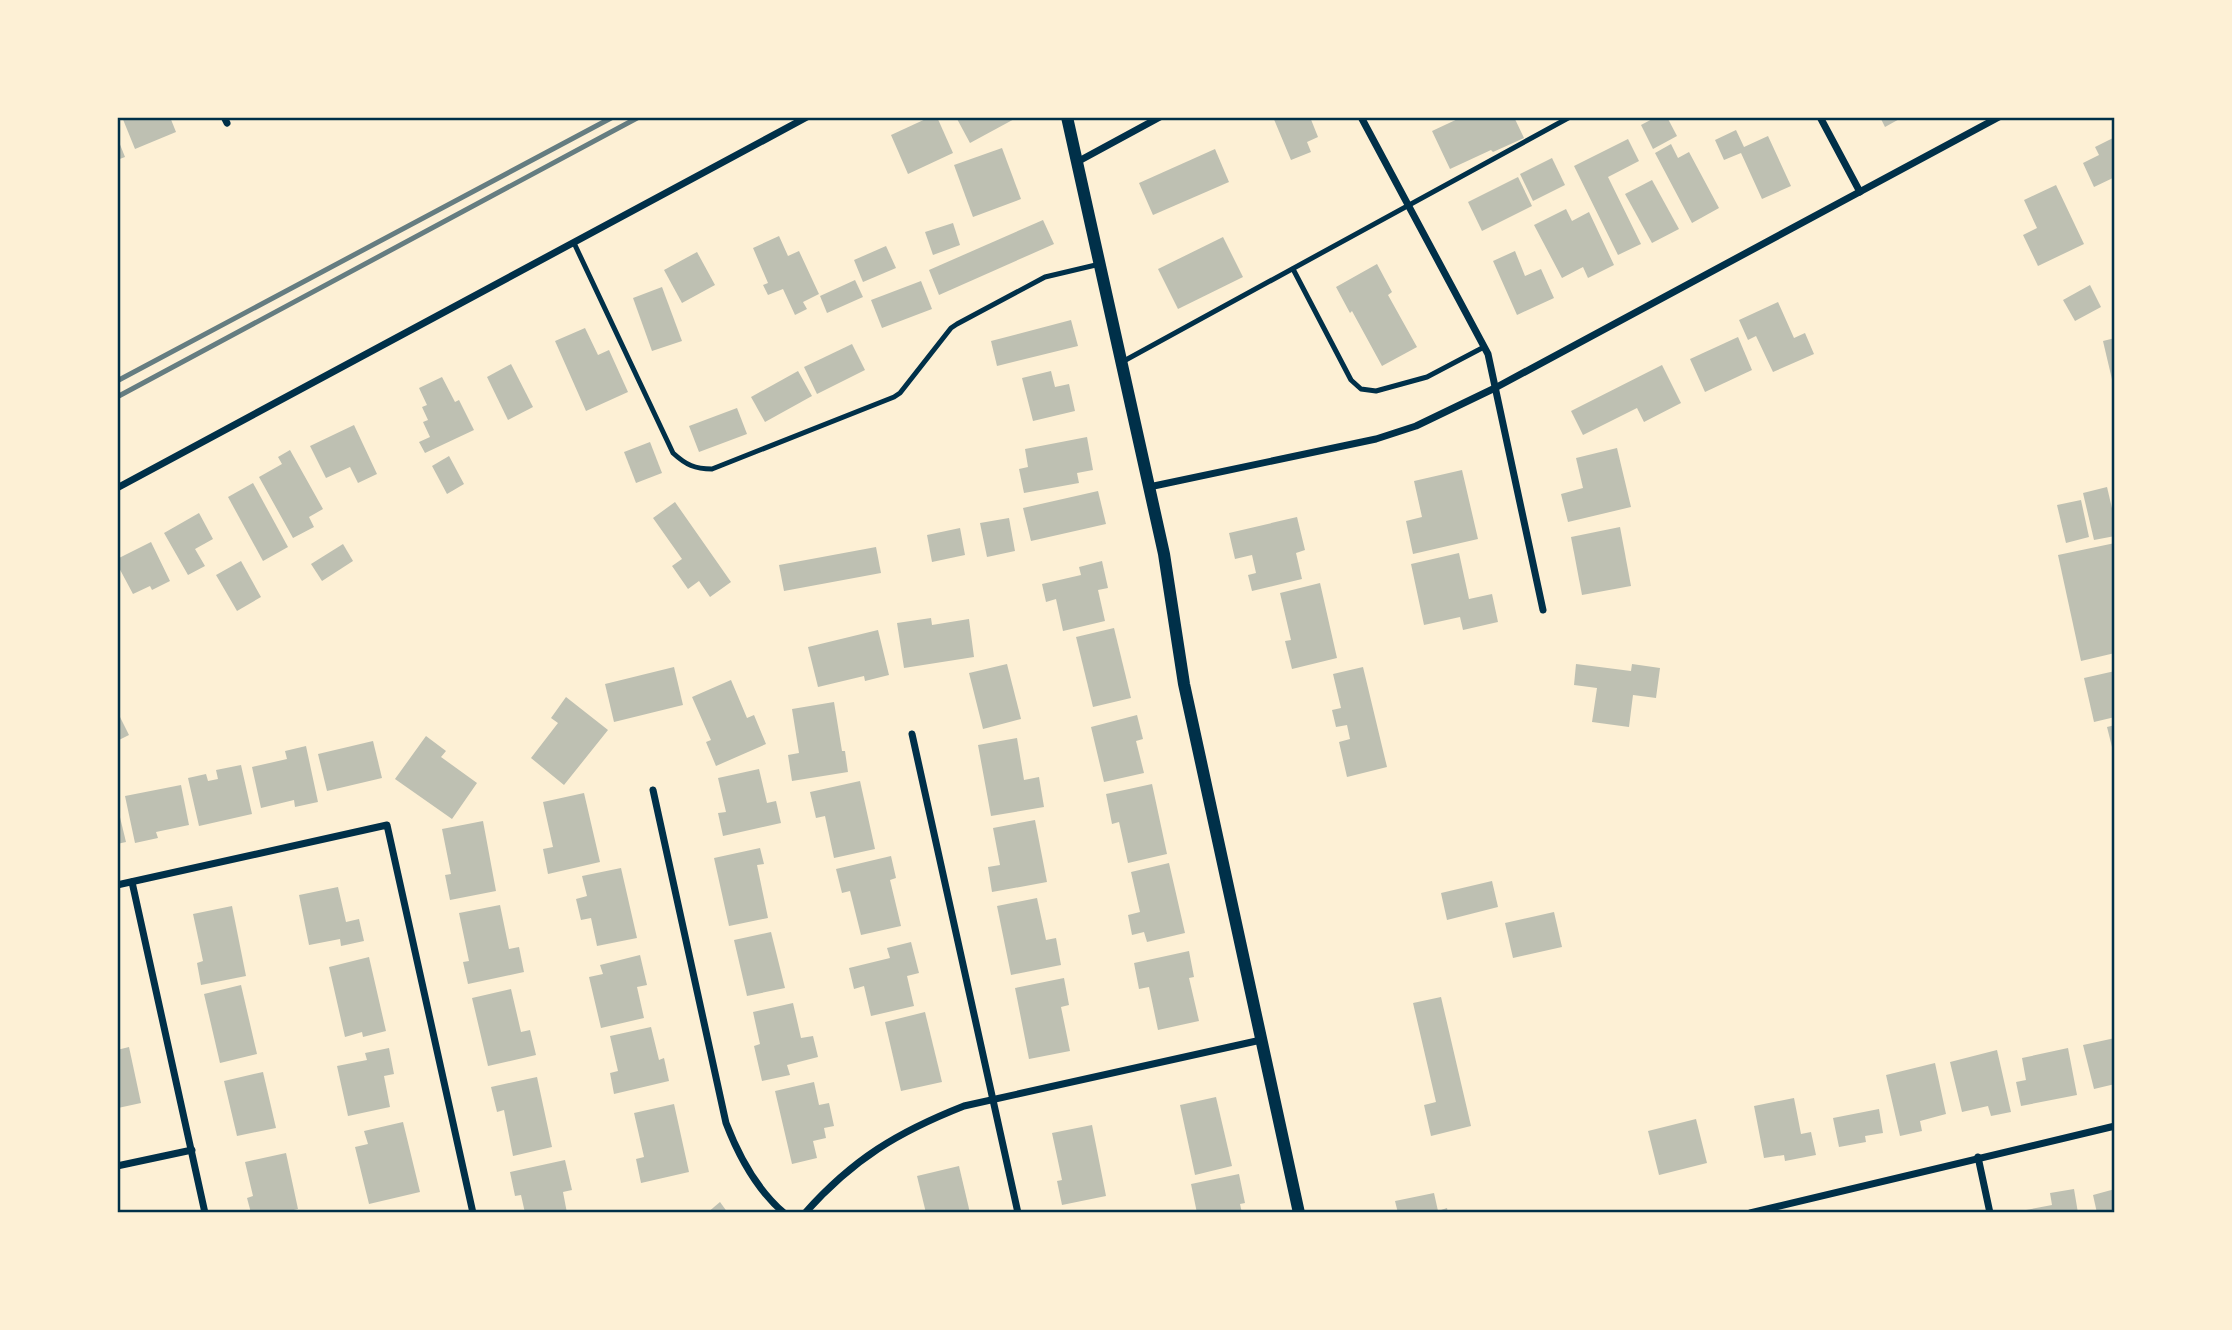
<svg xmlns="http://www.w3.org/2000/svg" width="2232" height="1330" font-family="'Varela Round',sans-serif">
<rect width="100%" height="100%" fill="#fdf0d5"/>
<!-- building -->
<g fill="#bec0b2">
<polygon points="122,117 170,117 176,132 135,149"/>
<polygon points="930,117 937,117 953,153 908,174 891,135"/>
<polygon points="956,117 1018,117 970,143"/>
<polygon points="1273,117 1310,117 1318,137 1307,142 1311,152 1291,160"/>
<polygon points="1462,117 1495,117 1496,120 1502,117 1514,117 1524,138 1493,152 1491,150 1450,169 1432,131"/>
<polygon points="1656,117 1667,117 1677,136 1653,149 1641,125"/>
<polygon points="1880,117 1903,117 1885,127"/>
<polygon points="1736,130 1744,147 1768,136 1791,186 1762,199 1741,153 1724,160 1715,140"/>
<polygon points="117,137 125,157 117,160"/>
<polygon points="2115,137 2115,177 2094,187 2083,163 2099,155 2095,147"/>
<polygon points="1628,139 1639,161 1608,177 1641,244 1618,255 1574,166"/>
<polygon points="1671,144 1678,158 1689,152 1719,208 1692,223 1655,153"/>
<polygon points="1002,148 1021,199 973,217 954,165"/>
<polygon points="1215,149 1229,182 1153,215 1139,183"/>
<polygon points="1552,158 1565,185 1533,201 1520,174"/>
<polygon points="1518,177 1532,206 1482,231 1468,202"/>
<polygon points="1652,180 1679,229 1652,243 1625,194"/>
<polygon points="2056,185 2084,244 2038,266 2023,235 2037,228 2024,200"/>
<polygon points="1566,209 1572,221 1589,212 1614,265 1588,278 1583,267 1562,278 1534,225"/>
<polygon points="1043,220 1054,244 939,295 929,270"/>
<polygon points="953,223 960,245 933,255 925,232"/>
<polygon points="779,236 788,256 799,251 819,294 803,302 807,309 795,315 783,289 768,295 763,285 768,283 753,248"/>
<polygon points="1223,237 1243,277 1178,309 1158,269"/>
<polygon points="886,246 896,268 863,282 854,260"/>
<polygon points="1515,251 1525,276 1541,269 1554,298 1517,315 1493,261"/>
<polygon points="697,252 715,285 682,303 664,270"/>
<polygon points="1377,264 1392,292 1388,295 1417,347 1382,366 1352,311 1350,313 1336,287"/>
<polygon points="855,280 863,297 827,313 820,296"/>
<polygon points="921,281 932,309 882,328 871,300"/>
<polygon points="2090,285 2101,307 2075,321 2063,300"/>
<polygon points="662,287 682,341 652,351 633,298"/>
<polygon points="1778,302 1794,338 1805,333 1814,354 1773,372 1756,336 1748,340 1739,320"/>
<polygon points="1071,320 1078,346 997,366 991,341"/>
<polygon points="585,328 598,355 609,350 628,392 586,411 555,341"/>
<polygon points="1738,337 1752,370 1705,392 1690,359"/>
<polygon points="2115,338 2115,388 2114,388 2103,341"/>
<polygon points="852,344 865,370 817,394 804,367"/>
<polygon points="511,364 533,407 508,420 487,377"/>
<polygon points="1662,365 1681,403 1644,422 1637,408 1583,435 1571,411"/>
<polygon points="798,371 812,396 765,422 751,397"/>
<polygon points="1051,371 1055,387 1069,384 1075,411 1033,421 1022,378"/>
<polygon points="442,377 455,402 459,400 474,430 425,453 419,442 430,437 423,422 428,420 422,407 427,405 419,388"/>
<polygon points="737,408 747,434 699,452 689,426"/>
<polygon points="354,425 377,474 358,483 350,467 326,478 310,446"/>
<polygon points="1087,437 1093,470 1077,473 1079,483 1024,493 1019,469 1028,467 1025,449"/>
<polygon points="650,442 662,473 636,483 624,452"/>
<polygon points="1617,448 1631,507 1568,522 1561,494 1583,488 1576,458"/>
<polygon points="290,450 323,509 309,517 314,527 293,538 259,477 282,464 278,457"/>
<polygon points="449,456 464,484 447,494 432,466"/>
<polygon points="1462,470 1478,539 1413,554 1406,521 1422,517 1414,481"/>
<polygon points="253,483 288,547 263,561 228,497"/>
<polygon points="2107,487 2115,521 2115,536 2094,540 2083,493"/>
<polygon points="1098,491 1106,524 1031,541 1023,508"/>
<polygon points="2081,500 2089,537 2066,543 2057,505"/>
<polygon points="675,502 731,582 710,597 699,581 688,589 672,566 682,559 653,518"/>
<polygon points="199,513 213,539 195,549 205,566 188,575 164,533"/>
<polygon points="1297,517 1305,550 1296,553 1302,579 1252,591 1248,575 1256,573 1252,555 1235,559 1229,533"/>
<polygon points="1009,518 1015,551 987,557 980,523"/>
<polygon points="1620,527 1631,586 1582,595 1571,537"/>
<polygon points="960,528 965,555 932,562 927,535"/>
<polygon points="151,542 170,581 152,590 150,586 133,594 117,564 117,559"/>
<polygon points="2115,543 2115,653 2081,661 2058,555"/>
<polygon points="343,544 353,561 322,581 311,564"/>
<polygon points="876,547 881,573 784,591 779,565"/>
<polygon points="1459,553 1469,599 1492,594 1498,622 1463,630 1460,617 1424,625 1411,564"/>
<polygon points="241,561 261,597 237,611 216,575"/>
<polygon points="1102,561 1108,588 1098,590 1105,621 1063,631 1056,599 1046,602 1042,584 1081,575 1079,567"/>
<polygon points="1320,583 1337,658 1292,669 1285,641 1291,640 1280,593"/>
<polygon points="931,618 932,625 969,619 974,657 904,668 897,623"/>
<polygon points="1114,628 1131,698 1093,707 1076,637"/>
<polygon points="878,630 889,675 865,681 864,676 818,687 808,647"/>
<polygon points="1007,664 1021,719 983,729 969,673"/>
<polygon points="1576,664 1631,671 1632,664 1660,668 1656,698 1633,695 1629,727 1592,722 1597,688 1574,685"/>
<polygon points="674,667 683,705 614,722 605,684"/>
<polygon points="1363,667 1387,767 1347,777 1339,742 1350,739 1347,725 1336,727 1332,710 1341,708 1333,674"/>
<polygon points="2115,671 2115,717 2094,722 2084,678"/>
<polygon points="731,680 747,718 754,715 766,744 716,766 706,742 711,740 692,697"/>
<polygon points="566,697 608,730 564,785 531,758 558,723 551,718"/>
<polygon points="834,702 842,751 845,751 848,772 792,781 788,755 799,753 792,709"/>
<polygon points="117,711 129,735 117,741"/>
<polygon points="1137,715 1143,739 1136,741 1144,773 1104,782 1091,727"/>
<polygon points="2115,725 2115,755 2114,755 2107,727"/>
<polygon points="426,736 446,751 441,757 477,783 452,819 395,779"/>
<polygon points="1017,738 1024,780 1039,777 1044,807 991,816 978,745"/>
<polygon points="373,741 382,778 327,791 318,754"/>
<polygon points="306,746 318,802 295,807 294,800 261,808 252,767 287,759 285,751"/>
<polygon points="241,765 252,814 199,826 188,778 206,774 208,781 218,779 216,770"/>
<polygon points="759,769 767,803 776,801 781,823 723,836 718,813 726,812 718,778"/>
<polygon points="860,781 875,849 834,858 825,816 816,818 810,792"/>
<polygon points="1152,784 1167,854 1128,863 1119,822 1112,824 1106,794"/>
<polygon points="181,785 189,825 156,832 158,838 135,843 125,796"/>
<polygon points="584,793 600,862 548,874 543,849 553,847 543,802"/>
<polygon points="117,805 126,842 117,844"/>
<polygon points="1035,820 1047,882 992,892 988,867 1000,865 993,828"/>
<polygon points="483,821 496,891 450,900 445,875 451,874 442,829"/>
<polygon points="760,848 764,864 757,865 768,918 729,926 714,858"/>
<polygon points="891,856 896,878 890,880 901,926 861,935 850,891 842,893 836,869"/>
<polygon points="1169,863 1185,933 1147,942 1144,932 1132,935 1128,915 1140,912 1131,872"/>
<polygon points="621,868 637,938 597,946 591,918 581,920 576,899 587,896 582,876"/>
<polygon points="1492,881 1498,907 1447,920 1441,893"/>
<polygon points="338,887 346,922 359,919 364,941 341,946 340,939 309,945 299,895"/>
<polygon points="1037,898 1046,940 1056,938 1061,965 1011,975 997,906"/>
<polygon points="500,905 509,949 519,947 524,972 468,984 463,962 469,961 459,913"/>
<polygon points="232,906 246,976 201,985 197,963 203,961 193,914"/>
<polygon points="1554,912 1562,947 1513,958 1505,923"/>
<polygon points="771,932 785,988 747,996 734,940"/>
<polygon points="911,942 919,973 907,976 914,1006 871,1016 864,986 854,989 849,968 890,958 887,948"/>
<polygon points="1189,951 1194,977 1189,978 1199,1021 1158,1030 1149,987 1139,989 1134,963"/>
<polygon points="640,955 647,985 637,987 644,1018 601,1028 589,977 603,974 600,965"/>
<polygon points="369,957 386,1031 363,1037 362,1032 345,1037 329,967"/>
<polygon points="1064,978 1069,1005 1061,1007 1070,1051 1029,1059 1015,988"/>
<polygon points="241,985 257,1054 220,1063 204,994"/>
<polygon points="511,989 521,1032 530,1030 536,1055 488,1066 472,998"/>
<polygon points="1441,997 1471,1126 1431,1136 1424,1105 1436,1102 1413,1003"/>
<polygon points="793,1003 801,1038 813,1036 818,1057 787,1065 790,1075 762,1081 754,1046 760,1044 753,1012"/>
<polygon points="925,1012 942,1082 901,1091 885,1022"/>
<polygon points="651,1027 659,1060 664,1058 669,1081 614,1094 610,1073 618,1071 610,1036"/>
<polygon points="2115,1038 2115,1084 2094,1089 2083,1045"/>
<polygon points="129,1047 141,1103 118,1108 117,1050"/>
<polygon points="389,1048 394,1074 384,1076 390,1107 348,1116 337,1066 367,1060 365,1053"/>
<polygon points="2068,1048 2077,1095 2021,1106 2016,1082 2026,1080 2022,1058"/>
<polygon points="1997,1050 2011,1112 1991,1116 1988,1106 1962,1112 1950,1062"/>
<polygon points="1935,1063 1946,1114 1920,1121 1922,1131 1900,1136 1886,1075"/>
<polygon points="263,1072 276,1128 237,1136 224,1081"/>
<polygon points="537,1077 552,1147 513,1156 504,1110 497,1112 491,1087"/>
<polygon points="814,1082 819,1105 829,1103 834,1126 824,1128 826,1138 813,1141 817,1158 792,1164 775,1091"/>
<polygon points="1216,1097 1232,1166 1195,1175 1180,1105"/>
<polygon points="1794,1098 1801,1134 1811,1132 1816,1155 1785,1161 1784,1155 1764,1158 1754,1106"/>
<polygon points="674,1104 689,1172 641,1183 636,1159 644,1157 634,1113"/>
<polygon points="1879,1109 1883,1133 1865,1136 1866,1142 1839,1147 1833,1118"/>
<polygon points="1696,1119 1707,1163 1659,1175 1648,1131"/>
<polygon points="403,1122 420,1192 369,1204 355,1147 368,1144 364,1131"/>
<polygon points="1092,1125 1106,1196 1062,1205 1057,1181 1062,1180 1052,1133"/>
<polygon points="286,1153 298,1209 281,1213 251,1213 247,1198 253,1196 245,1162"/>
<polygon points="565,1160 572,1190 563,1192 567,1213 525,1213 521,1195 515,1196 510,1172"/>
<polygon points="959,1166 970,1213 926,1213 917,1176"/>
<polygon points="1239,1174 1245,1203 1240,1204 1242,1213 1197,1213 1191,1184"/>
<polygon points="2074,1189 2078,1213 2026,1213 2026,1210 2052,1205 2050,1193"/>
<polygon points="2115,1189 2115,1213 2097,1213 2093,1195"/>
<polygon points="1434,1193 1438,1211 1447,1208 1448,1213 1398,1213 1395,1201"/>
<polygon points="720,1202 728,1213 707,1213"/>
</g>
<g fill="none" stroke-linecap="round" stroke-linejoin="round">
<!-- service -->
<g stroke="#003049" stroke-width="5">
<path d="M574 243 673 453C686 465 695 469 712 469L894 397 900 393 951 328 957 324 1045 277 1100 264"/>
<polyline points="1293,269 1351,380 1361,389 1376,391 1427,377 1484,347"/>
<polyline points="1122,362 1570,117"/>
</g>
<!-- minor -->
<g stroke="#003049" stroke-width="7">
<polyline points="224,117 227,123"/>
<polyline points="1361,117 1488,354 1543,610"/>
<polyline points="1820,117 1860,192"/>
<polyline points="1077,162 1160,117"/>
<polyline points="1149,487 1376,439 1416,426 1495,388 1999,117"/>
<polyline points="117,488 807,117"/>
<polyline points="912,734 1018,1213"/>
<path d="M653 790 726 1123C739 1157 756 1189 784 1213"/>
<polyline points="132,882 205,1213"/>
<polyline points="117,885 387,825 473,1213"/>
<polyline points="1978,1157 1990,1213"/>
<polyline points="117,1166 192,1150"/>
<path d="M805 1213C853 1159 898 1132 964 1106L1261 1040"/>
<polyline points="1750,1213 2115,1126"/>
</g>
<!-- tertiary -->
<polyline stroke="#003049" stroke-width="12" points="1067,117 1164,554 1184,684 1299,1213"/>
<!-- rail -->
<g stroke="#657d81" stroke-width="5">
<polyline points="117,381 613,117"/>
<polyline points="117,397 639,117"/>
</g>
</g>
<!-- border -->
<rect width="2232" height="1330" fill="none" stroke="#fdf0d5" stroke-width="238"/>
<rect x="119" y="119" width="1994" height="1092" fill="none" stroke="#003049" stroke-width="2.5"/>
</svg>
